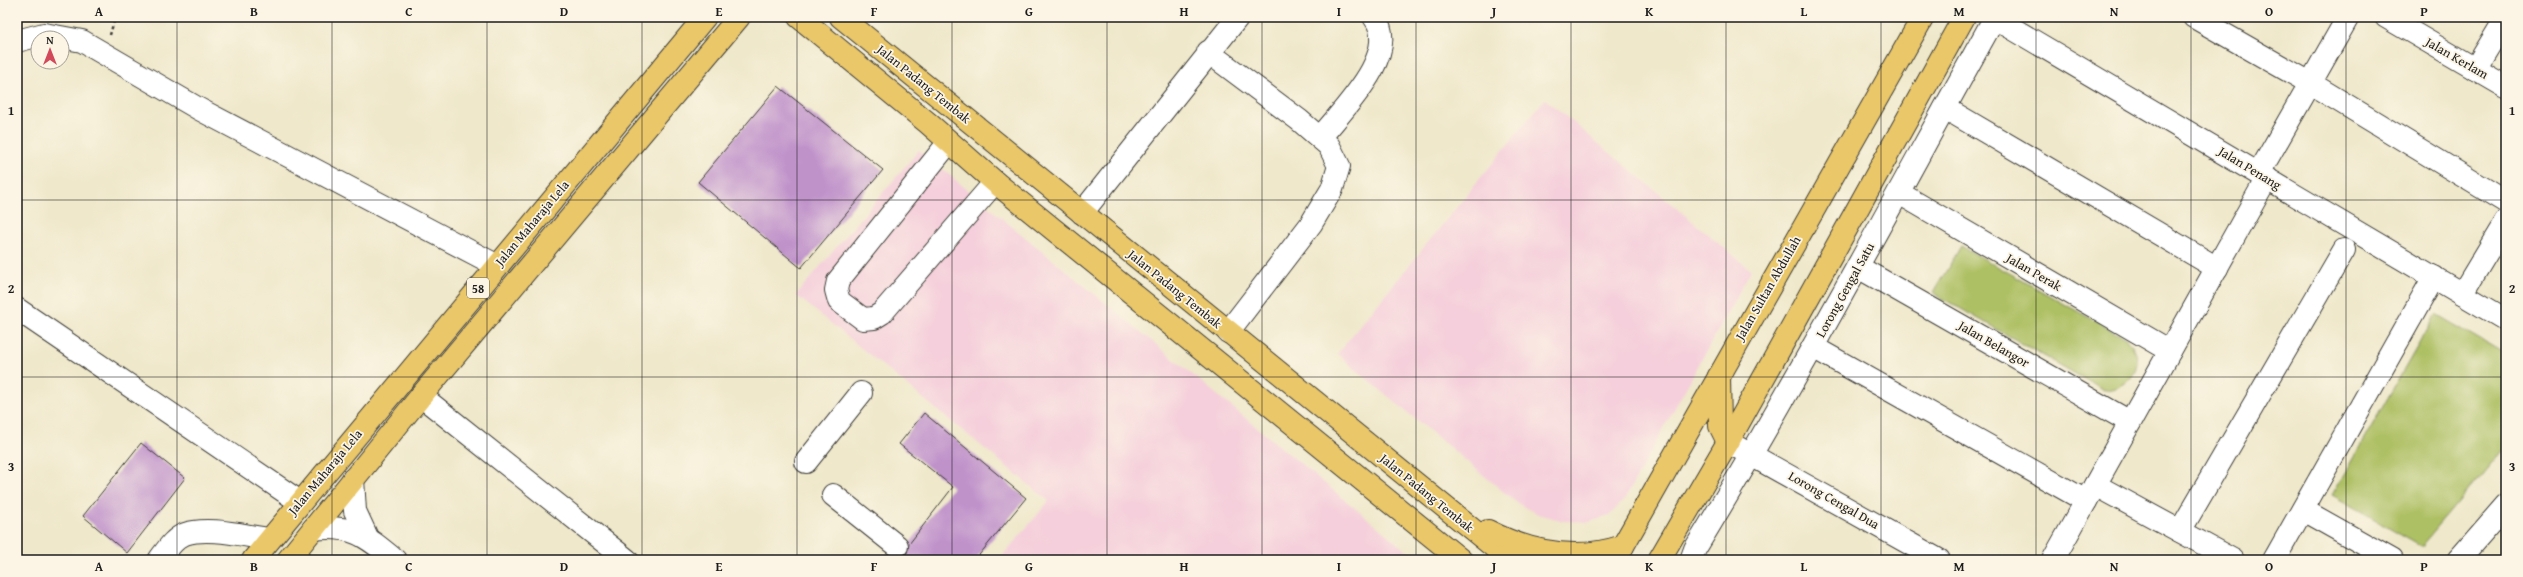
<svg xmlns="http://www.w3.org/2000/svg" width="2523" height="577" font-family="'Gentium Book Plus',serif">
<rect width="100%" height="100%" fill="#fcf5e5"/>
<filter id="ink" filterUnits="userSpaceOnUse"><feTurbulence type="fractalNoise" baseFrequency=".025" numOctaves="2"/><feDisplacementMap in="SourceGraphic" scale="8" xChannelSelector="R" yChannelSelector="G"/><feConvolveMatrix kernelMatrix="1 2 1 2 8 2 1 2 1" color-interpolation-filters="sRGB"/></filter>
<filter id="wash" filterUnits="userSpaceOnUse"><feTurbulence type="fractalNoise" baseFrequency=".012" numOctaves="4" result="noise"/><feDisplacementMap in="SourceGraphic" scale="16" xChannelSelector="R" yChannelSelector="G"/><feGaussianBlur stdDeviation="0.9" result="paint"/><feColorMatrix in="noise" values="0 0 0 0 0 0 0 0 0 0 0 0 0 0 0 0 0 1.4 0 .05"/><feComposite in="paint" operator="in"/></filter>
<g filter="url(#wash)">
<rect width="100%" height="100%" fill="#efe8cb"/>
<!-- built -->
<g fill="#f5cfdb">
<polygon points="1545,99 1751,270 1624,500 1609,516 1589,522 1564,521 1538,514 1517,503 1337,354"/>
<polygon points="919,150 1418,560 999,560 1049,501 796,295"/>
</g>
<!-- green -->
<g fill="#adc064" stroke="#646e40">
<path d="M1961 246 2127 339C2131 344 2136 351 2137 358 2139 377 2121 390 2104 390L1933 293Z"/>
<polygon points="2436,314 2506,355 2506,446 2422,546 2332,495"/>
</g>
<g id="blocks">
<!-- building -->
<g fill="#bf92ca">
<polygon points="778,86 883,170 801,268 698,182"/>
<polygon points="924,413 1026,498 975,560 896,560 907,553 909,544 953,487 899,444"/>
<polygon points="141,443 185,478 127,553 83,516"/>
</g>
</g>
</g>
<g filter="url(#ink)">
<use href="#blocks" fill-opacity="0" stroke="#3c3b36" stroke-width="1"/>
<g fill="none" stroke-linecap="round" stroke-linejoin="round">
<!-- minor casing -->
<g stroke="#3c3b36" stroke-width="24">
<g id="minor">
<polyline points="1993,17 2506,320"/>
<polyline points="2194,17 2310,83 2506,202"/>
<polyline points="2386,17 2506,87"/>
<polyline points="17,41 44,34 82,41 199,109 496,265"/>
<polyline points="1208,52 1299,120 1329,146 1339,166 1332,189 1311,224 1228,332"/>
<polyline points="2475,69 2506,18"/>
<polyline points="1945,108 2217,268"/>
<path d="M1320 138C1342 110 1402 53 1374 17"/>
<polyline points="949,142 838,281 836,290 839,301 863,319 874,318 882,313 995,182"/>
<polyline points="2259,173 2348,17"/>
<polyline points="1899,193 2170,351"/>
<polyline points="1082,213 1238,17"/>
<polyline points="1858,267 2130,422"/>
<polyline points="2462,294 2506,221"/>
<polyline points="17,309 300,502"/>
<polyline points="1813,347 2086,501"/>
<polyline points="421,396 627,560"/>
<polyline points="1728,442 1939,560"/>
<polyline points="806,462 861,393"/>
<polyline points="353,479 355,511 367,537"/>
<polyline points="2095,485 2233,560"/>
<polyline points="833,495 897,546"/>
<polyline points="2303,510 2392,560"/>
<path d="M313 529C352 524 366 536 395 560"/>
<polyline points="2180,531 2344,250"/>
<path d="M159 560C166 551 174 538 185 534 208 526 245 536 269 539"/>
<path d="M1691 560 1695 549C1801 375 1896 195 1995 17"/>
<polyline points="2053,560 2267,178"/>
<polyline points="2274,560 2434,277"/>
<polyline points="2458,560 2506,505"/>
</g>
</g>
<!-- major casing -->
<g stroke="#3c3b36" stroke-width="24">
<g id="major">
<polyline points="799,17 928,123 995,182 1461,560"/>
<polyline points="841,17 1510,560"/>
<polyline points="1719,376 1720,426 1728,442"/>
<path d="M1488 531C1531 553 1576 562 1623 546"/>
<polyline points="1615,560 1923,17"/>
<polyline points="1659,560 1728,442 1964,17"/>
</g>
</g>
<!-- highway casing -->
<g stroke="#3c3b36" stroke-width="24">
<g id="highway">
<polyline points="253,560 705,17"/>
<polyline points="288,560 421,396 739,17"/>
</g>
</g>
<!-- path -->
<polyline stroke="#3c3b36" stroke-width="2.5" stroke-dasharray="3 3" stroke-linecap="butt" points="110,35 115,17"/>
<!-- minor -->
<use href="#minor" stroke="#fff" stroke-width="22"/>
<!-- major -->
<use href="#major" stroke="#eac769" stroke-width="22"/>
<!-- highway -->
<use href="#highway" stroke="#eac769" stroke-width="22"/>
</g>
</g>
<!-- grid -->
<path fill="none" stroke="#1c1c1c" stroke-width="1" stroke-opacity="0.55" d="M177 17V560M332 17V560M487 17V560M642 17V560M797 17V560M952 17V560M1107 17V560M1262 17V560M1416 17V560M1571 17V560M1726 17V560M1881 17V560M2036 17V560M2191 17V560M2346 17V560M17 200H2506M17 377H2506"/>
<g text-anchor="middle" dominant-baseline="central" stroke-width="3.5" stroke-linejoin="round" paint-order="stroke">
<!-- shield labels -->
<rect fill="#fcf5e5" stroke="#5f5d58" stroke-width="1" x="467" y="278" width="22" height="20" rx="3"/>
<g font-size="12" font-weight="bold" fill="#1c1c1c">
<text x="478" y="288">58</text>
</g>
<!-- street labels -->
<g font-size="13" fill="#1c1c1c" stroke="#fcf5e5">
<text transform="translate(2457 58) rotate(30)">Jalan Kerlam</text>
<text transform="translate(924 84) rotate(39)">Jalan Padang Tembak</text>
<text transform="translate(2250 168) rotate(31)">Jalan Penang</text>
<text transform="translate(532 223) rotate(-50)">Jalan Maharaja Lela</text>
<text transform="translate(2034 272) rotate(30)">Jalan Perak</text>
<text transform="translate(1768 288) rotate(-60)">Jalan Sultan Abdullah</text>
<text transform="translate(1175 289) rotate(39)">Jalan Padang Tembak</text>
<text transform="translate(1845 290) rotate(-61)">Lorong Gengal Satu</text>
<text transform="translate(1994 344) rotate(30)">Jalan Belangor</text>
<text transform="translate(325 472) rotate(-50)">Jalan Maharaja Lela</text>
<text transform="translate(1427 493) rotate(39)">Jalan Padang Tembak</text>
<text transform="translate(1834 500) rotate(30)">Lorong Cengal Dua</text>
</g>
</g>
<!-- margin -->
<rect width="2523" height="577" fill="none" stroke="#fcf5e5" stroke-width="44"/>
<!-- north arrow -->
<g transform="translate(50 50)"><circle r="19" fill="#fcf5e5" stroke="#a29e95"/>
<path d="M0-3L7 15L0 10L-7 15Z" fill="#d1495b"/>
<text y="-6" font-size="11" font-weight="bold" text-anchor="middle" fill="#1c1c1c">N</text>
</g>
<rect x="22" y="22" width="2479" height="533" fill="none" stroke="#1c1c1c" stroke-width="1.5"/>
<g font-size="13" text-anchor="middle" font-weight="bold" fill="#1c1c1c">
<text x="99" y="16">A</text>
<text x="254" y="16">B</text>
<text x="409" y="16">C</text>
<text x="564" y="16">D</text>
<text x="719" y="16">E</text>
<text x="874" y="16">F</text>
<text x="1029" y="16">G</text>
<text x="1184" y="16">H</text>
<text x="1339" y="16">I</text>
<text x="1494" y="16">J</text>
<text x="1649" y="16">K</text>
<text x="1804" y="16">L</text>
<text x="1959" y="16">M</text>
<text x="2114" y="16">N</text>
<text x="2269" y="16">O</text>
<text x="2424" y="16">P</text>
<text x="11" y="115">1</text>
<text x="2512" y="115">1</text>
<text x="11" y="293">2</text>
<text x="2512" y="293">2</text>
<text x="11" y="471">3</text>
<text x="2512" y="471">3</text>
<text x="99" y="571">A</text>
<text x="254" y="571">B</text>
<text x="409" y="571">C</text>
<text x="564" y="571">D</text>
<text x="719" y="571">E</text>
<text x="874" y="571">F</text>
<text x="1029" y="571">G</text>
<text x="1184" y="571">H</text>
<text x="1339" y="571">I</text>
<text x="1494" y="571">J</text>
<text x="1649" y="571">K</text>
<text x="1804" y="571">L</text>
<text x="1959" y="571">M</text>
<text x="2114" y="571">N</text>
<text x="2269" y="571">O</text>
<text x="2424" y="571">P</text>
</g>
</svg>
